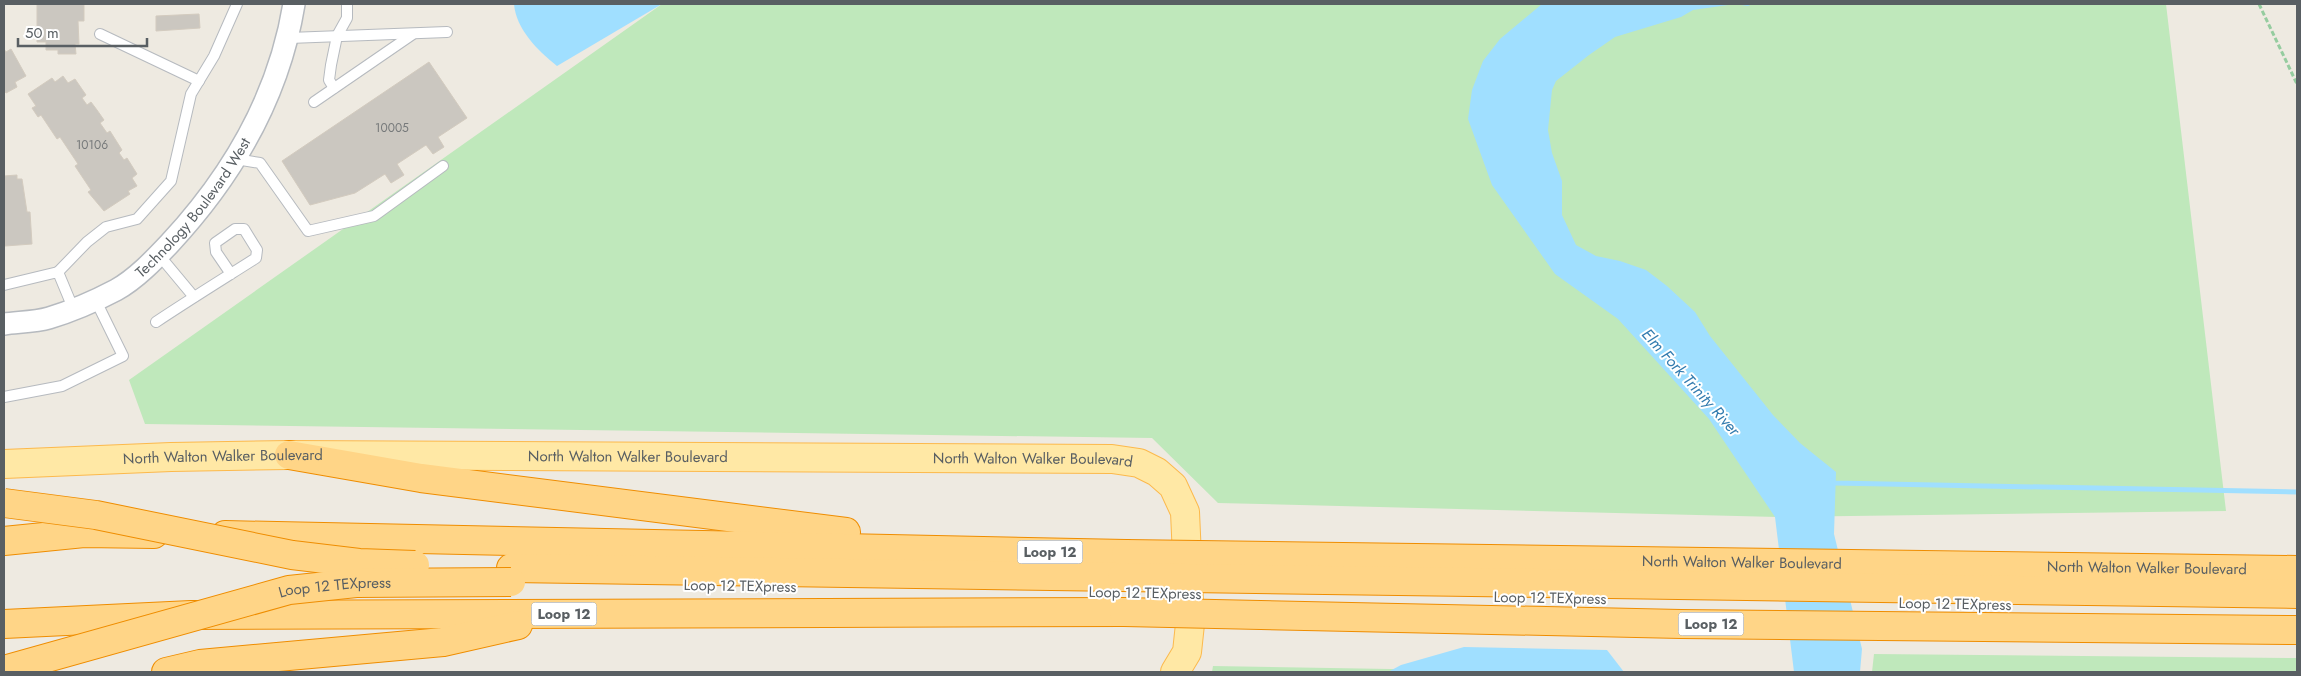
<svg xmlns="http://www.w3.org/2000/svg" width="2301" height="676" font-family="Jost,sans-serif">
<rect width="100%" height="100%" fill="#eeeae1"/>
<!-- green -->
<g fill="#bfe8bb">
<polygon points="662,4 2166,4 2226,511 1778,517 1218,503 1152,438 145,424 129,380"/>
<polygon points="1874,654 2297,658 2297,672 1872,672"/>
<polygon points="1213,666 1564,672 1212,672"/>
</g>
<!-- water -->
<g fill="#a0dfff">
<path d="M514 4H662L557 66C538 51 516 29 514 4Z"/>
<polygon points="1542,4 1752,4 1748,6 1735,4 1693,10 1681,17 1615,37 1589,55 1556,81 1552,90 1548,130 1552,153 1562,181 1562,215 1576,245 1596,256 1620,261 1646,270 1667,286 1695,312 1710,336 1773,415 1800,443 1836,472 1834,534 1862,649 1860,672 1794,672 1775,517 1709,419 1618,319 1555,274 1492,185 1468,119 1472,90 1483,61 1500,39"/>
<polygon points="1464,647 1607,650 1624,672 1388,672 1401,665"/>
</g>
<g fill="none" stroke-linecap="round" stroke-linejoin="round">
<!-- stream -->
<polyline stroke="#a0dfff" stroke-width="5" points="1831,481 1835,483 2297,492"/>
</g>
<!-- building -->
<g fill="#cbc7c0" stroke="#d3cbbf">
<polygon points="37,4 84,4 84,21 78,21 79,44 75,44 76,54 58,54 58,50 46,50 46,42 37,42"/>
<polygon points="199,14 200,28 156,31 156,16"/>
<polygon points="4,49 6,52 11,49 26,76 15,82 17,87 6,93 4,90"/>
<polygon points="429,62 467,118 438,137 444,147 433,154 426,145 397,164 404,175 391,183 385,174 355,193 310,205 282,161"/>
<polygon points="63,76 68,83 75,79 86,95 82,98 87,105 91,102 97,110 104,120 100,123 107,133 110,131 122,150 119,153 124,160 127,158 137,174 132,178 137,186 128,191 130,194 104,211 88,192 91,190 75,166 78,164 60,137 57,139 41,115 38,117 32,108 36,106 28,94 52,78 55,82"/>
<polygon points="17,175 17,179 22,179 27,212 30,212 32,244 5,246 4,176"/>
</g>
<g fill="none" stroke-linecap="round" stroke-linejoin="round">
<!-- service casing -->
<g stroke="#b6babf" stroke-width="12">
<g id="service">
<polyline points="100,34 199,81"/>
<polyline points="289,38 447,32"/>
<polyline points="334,88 329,80 331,65 337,36 347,18 347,4"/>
<polyline points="314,102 413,34"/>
<polyline points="236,159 260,163 308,231 374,216 443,166"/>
<polyline points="159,255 194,297"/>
<polyline points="58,272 87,242 106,227 137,219 171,181 191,94 214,56 237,4"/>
<polyline points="4,285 58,272 73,308"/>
<path d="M156 322C189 300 223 279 256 258L257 250 244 229H235L215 243 216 252 231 274"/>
<polyline points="4,397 62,386 123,356 95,299"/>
</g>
</g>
<!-- minor casing -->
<g stroke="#b6babf" stroke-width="24">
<g id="minor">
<path id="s1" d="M4 324C18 322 35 322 49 318 69 312 97 300 116 290 136 279 155 259 170 243 233 175 279 96 294 4"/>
</g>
</g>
<!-- primary casing -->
<g stroke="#fcb94c" stroke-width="30">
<g id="primary">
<path id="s2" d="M4 464 171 457 289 455 1112 459 1139 463 1157 472 1173 486 1185 512 1190 624 1187 652 1175 672"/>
</g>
</g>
<!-- motorway casing -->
<g stroke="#ef8d00" stroke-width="30">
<g id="motorway">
<polyline points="289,455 421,478 846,532"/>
<polyline points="225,535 1126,554"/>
<polyline points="4,541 84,533 154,534"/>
<polyline points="511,568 1122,577"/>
<polyline points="4,624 191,615 1124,612"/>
<polyline points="166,672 200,664 443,642 518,625"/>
</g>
</g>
<!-- path -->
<polyline stroke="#95cc9f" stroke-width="3" stroke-dasharray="5 2.5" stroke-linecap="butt" points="2259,4 2297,84"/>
<!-- service -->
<use href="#service" stroke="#fff" stroke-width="10"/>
<!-- minor -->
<use href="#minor" stroke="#fff" stroke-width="21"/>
<!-- primary -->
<use href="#primary" stroke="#ffe8a5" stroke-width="28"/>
<!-- motorway -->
<use href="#motorway" stroke="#ffd587" stroke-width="28"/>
<!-- motorway-bridge casing -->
<g stroke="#ef8d00" stroke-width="30" stroke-linecap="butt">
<g id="motorway-bridge">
<polyline points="4,503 96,515 292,555 359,563 415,565"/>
<path id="s3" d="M1126 554 2297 570"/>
<polyline points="1122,577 2297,594"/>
<polyline points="1124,612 1681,624 2297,630"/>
<path id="s4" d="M4 670 289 590 356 583 511 582"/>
</g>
</g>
<!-- motorway-bridge -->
<use href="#motorway-bridge" stroke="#ffd587" stroke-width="28"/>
</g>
<g text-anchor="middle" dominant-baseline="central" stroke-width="4" stroke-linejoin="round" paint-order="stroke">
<!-- number labels -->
<g font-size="12" fill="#76797a">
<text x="392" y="128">10005</text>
<text x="92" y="145">10106</text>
</g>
<!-- shield labels -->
<g fill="#fff" stroke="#8b8f92" stroke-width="1">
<rect x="1017.5" y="540.5" width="65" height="23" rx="4"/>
<rect x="531.5" y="602.5" width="65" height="23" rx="4"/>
<rect x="1678.5" y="612.5" width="65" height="23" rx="4"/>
</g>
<g font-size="14" font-weight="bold" fill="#595f63">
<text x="1050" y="552">Loop 12</text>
<text x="564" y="614">Loop 12</text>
<text x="1711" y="624">Loop 12</text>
</g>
<!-- street labels -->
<g font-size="15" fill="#595f63" stroke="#fff">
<text stroke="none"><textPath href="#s1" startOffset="232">Technology Boulevard West</textPath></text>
<text stroke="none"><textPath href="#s2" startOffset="624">North Walton Walker Boulevard</textPath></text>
<text stroke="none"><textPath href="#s2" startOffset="219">North Walton Walker Boulevard</textPath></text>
<text stroke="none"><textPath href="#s2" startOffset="1029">North Walton Walker Boulevard</textPath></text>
<text stroke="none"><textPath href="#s3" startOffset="616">North Walton Walker Boulevard</textPath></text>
<text stroke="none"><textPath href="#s3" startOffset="1021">North Walton Walker Boulevard</textPath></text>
<text transform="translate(740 586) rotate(1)">Loop 12 TEXpress</text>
<text stroke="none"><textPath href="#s4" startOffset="342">Loop 12 TEXpress</textPath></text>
<text transform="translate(1145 593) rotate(1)">Loop 12 TEXpress</text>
<text transform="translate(1550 598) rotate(1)">Loop 12 TEXpress</text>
<text transform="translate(1955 604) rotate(1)">Loop 12 TEXpress</text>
</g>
<!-- water labels -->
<g font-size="16" font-style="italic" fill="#337caf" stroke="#fff">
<text transform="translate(1691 382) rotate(48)">Elm Fork Trinity River</text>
</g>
</g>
<!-- border -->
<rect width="2301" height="676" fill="none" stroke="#595f63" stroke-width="10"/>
<!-- scale -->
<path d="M18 38v8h129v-8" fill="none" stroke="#595f63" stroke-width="2.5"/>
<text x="25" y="38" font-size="15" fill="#595f63" stroke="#ffffff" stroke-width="4" paint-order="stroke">50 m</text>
</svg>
